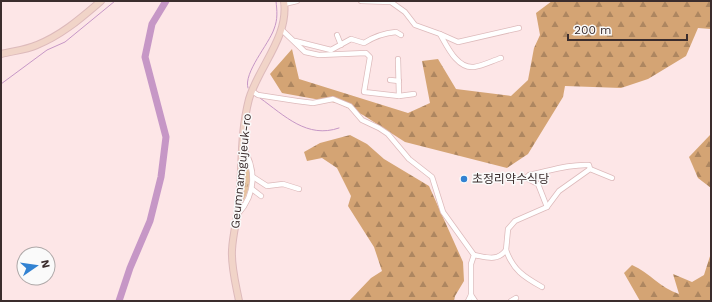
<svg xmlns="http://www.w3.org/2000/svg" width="712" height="302" font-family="'Work Sans','Noto Sans KR',sans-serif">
<defs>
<pattern id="grass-tufts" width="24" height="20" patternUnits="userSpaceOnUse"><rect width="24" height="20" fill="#e6c29f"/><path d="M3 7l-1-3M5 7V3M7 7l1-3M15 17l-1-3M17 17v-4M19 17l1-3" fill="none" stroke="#c6a789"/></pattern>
<pattern id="forest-firs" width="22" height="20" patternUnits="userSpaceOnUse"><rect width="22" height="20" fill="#d4a474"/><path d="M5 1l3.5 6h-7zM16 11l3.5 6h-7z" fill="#ad8660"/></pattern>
</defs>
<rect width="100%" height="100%" fill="#fde6e7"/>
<!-- grass -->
<path fill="url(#grass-tufts)" d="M243 155C253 176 252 184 242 204Z"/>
<!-- forest -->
<g fill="url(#forest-firs)">
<polygon points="552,1 711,1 711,29 698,28 686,56 648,79 621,88 565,86 563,97 528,154 507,168 405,142 363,115 337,103 282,93 270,74 292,49 299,79 408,113 430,103 422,61 438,59 456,89 511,96 528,80 534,48 540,35 536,13"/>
<polygon points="711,134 711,188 698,178 689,157"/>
<polygon points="350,135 367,144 384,159 429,186 463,262 464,281 455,296 454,301 349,301 371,278 382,271 374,247 348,206 351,196 337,168 322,158 307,161 304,152 320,143"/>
<path d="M711 253V301H640L624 273 632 265C650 273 660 288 679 294L673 274 692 282 704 275Z"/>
</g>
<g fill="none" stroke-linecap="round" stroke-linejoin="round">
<!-- stream -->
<g stroke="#c697c6" stroke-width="1">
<polyline points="1,84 47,50 65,42 115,1"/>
<path d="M248 88C243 73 269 44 274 29 278 19 277 11 276 1"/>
<path d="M260 98C285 116 307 139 339 128"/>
</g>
<!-- river -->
<polyline stroke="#c697c6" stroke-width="7" points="119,301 130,268 150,221 161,177 166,137 145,57 152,24 166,1"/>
<!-- street casing -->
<g stroke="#ddbabb" stroke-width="6">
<g id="street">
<path d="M361 1 391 2 405 12 415 25 440 34C447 46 457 69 474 67 482 66 492 61 501 58"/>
<polyline points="284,4 297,1"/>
<polyline points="282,30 305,52 319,55 366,53 370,57 364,92 399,96 414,94"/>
<polyline points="440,34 458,42 519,28"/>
<polyline points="337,35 341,45"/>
<path d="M295 41 331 50 351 39 364 43C375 36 384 33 396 32L401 35"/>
<polyline points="398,59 399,96"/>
<polyline points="390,80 399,81"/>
<polyline points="252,91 258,95 297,101 313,103 333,99 350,106 362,120 379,128 388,134 409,159 432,177 443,212 474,255 471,264 471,295"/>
<polyline points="253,177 267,186 283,184 299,189"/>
<polyline points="252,189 261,196"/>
<path d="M547 207 538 184 526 178 529 175C549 171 569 164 589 165L590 169"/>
<path d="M238 214C256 194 257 169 242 146"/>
<polyline points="506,250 508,229 515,221 547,207 559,191 590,169 612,178"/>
<path d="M474 255C486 257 497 262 506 250 513 270 524 277 542 287"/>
<polyline points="468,301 471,295 475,301"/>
<polyline points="511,301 516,298"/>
</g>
</g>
<!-- secondary casing -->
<g stroke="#ddbabb" stroke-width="8">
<g id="secondary">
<path d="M1 54C13 51 26 50 37 45 62 35 81 18 101 1"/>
<path d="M239 301C236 285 231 267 232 250 233 230 240 210 240 190 242 159 241 130 249 99 259 66 289 37 284 1"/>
</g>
</g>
<!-- street -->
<use href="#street" stroke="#fff" stroke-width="4.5"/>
<!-- secondary -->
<use href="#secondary" stroke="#f1d4c8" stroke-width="6"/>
</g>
<!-- markers -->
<circle fill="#3282d2" stroke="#fafafa" stroke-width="1.5" cx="464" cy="179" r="4"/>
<g text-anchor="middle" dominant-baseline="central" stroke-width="3" stroke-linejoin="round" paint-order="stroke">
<!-- street labels -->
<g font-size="12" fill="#3b2d2d" stroke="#fafafa">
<text transform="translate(241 171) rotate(-84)">Geumnamgujeuk-ro</text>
</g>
<!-- poi labels -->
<g font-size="12" fill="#3b2d2d" stroke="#fafafa" text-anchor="start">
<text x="472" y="179">초정리약수식당</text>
</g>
</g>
<!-- border -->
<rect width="712" height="302" fill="none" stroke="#3b2d2d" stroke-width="4"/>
<!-- north arrow -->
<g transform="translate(36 266) rotate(77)"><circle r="19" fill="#fafafa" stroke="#aea8a8"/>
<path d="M0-3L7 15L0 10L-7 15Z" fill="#3282d2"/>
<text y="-6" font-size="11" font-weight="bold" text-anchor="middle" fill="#3b2d2d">N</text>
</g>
<!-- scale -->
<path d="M568 34v6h119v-6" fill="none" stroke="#3b2d2d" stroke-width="2"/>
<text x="574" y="34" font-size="12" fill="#3b2d2d" stroke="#fafafa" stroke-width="3" paint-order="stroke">200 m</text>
</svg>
